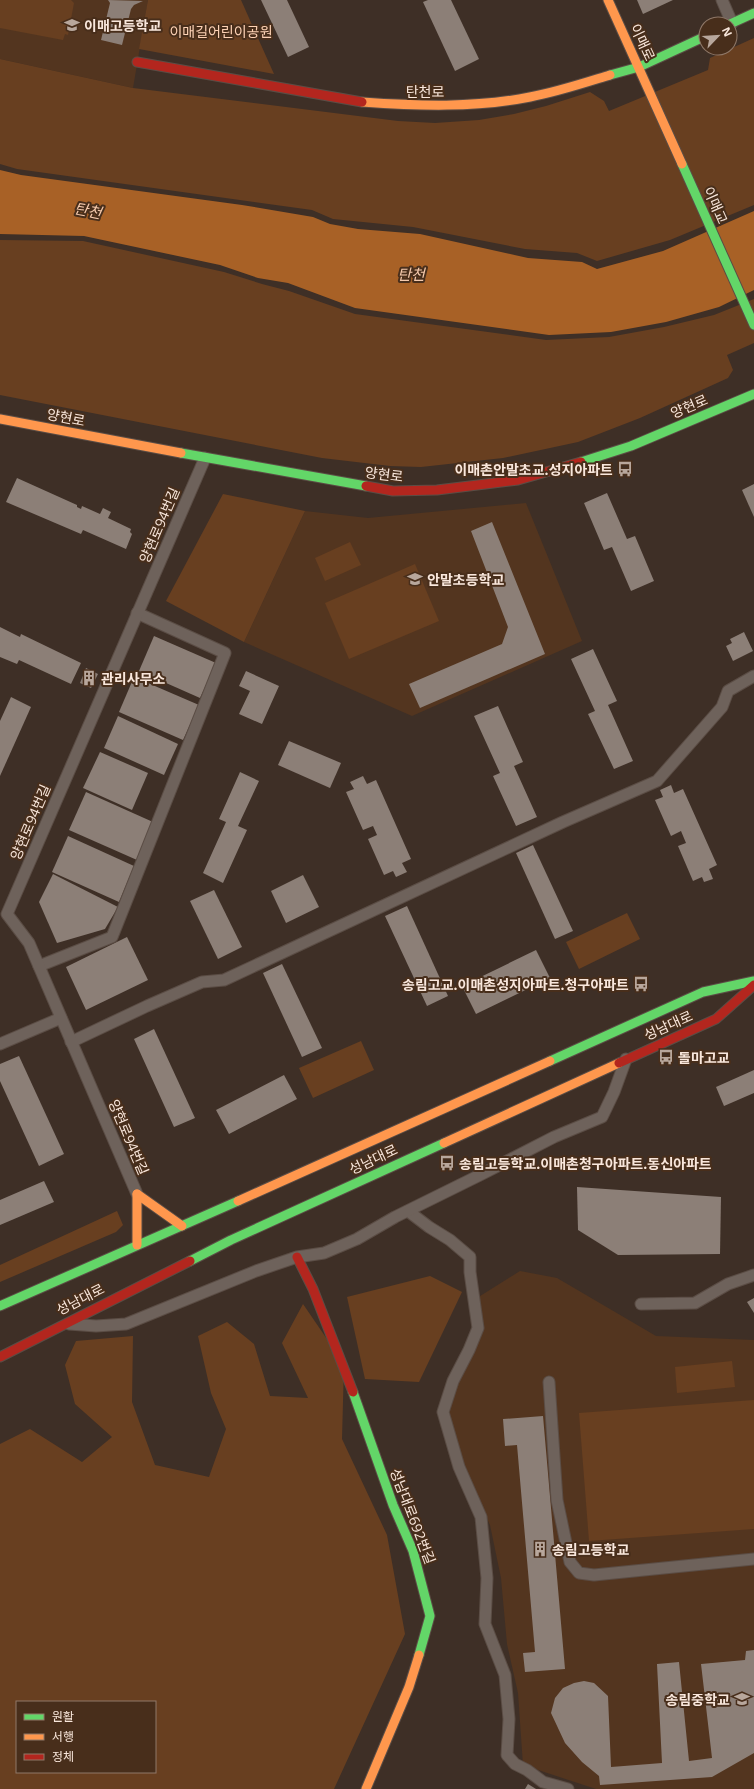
<svg xmlns="http://www.w3.org/2000/svg" width="754" height="1789" font-family="'Open Sans','Noto Sans KR',sans-serif">
<rect width="100%" height="100%" fill="#3e2f26"/>
<!-- built -->
<g fill="#53351f">
<polygon points="0,0 148,0 133,88 0,59"/>
<polygon points="526,503 582,641 412,716 244,642 305,511 368,518"/>
<polygon points="520,1271 557,1278 656,1336 754,1340 754,1789 596,1789 523,1765 518,1693 507,1644 501,1578 490,1525 461,1466 449,1412 458,1382 481,1334 477,1298"/>
</g>
<!-- green -->
<g fill="#683f20" fill-rule="evenodd">
<polygon points="0,0 71,0 74,3 68,35 65,34 63,40 0,28"/>
<polygon points="148,0 241,0 274,74 139,49"/>
<polygon points="754,38 754,205 670,240 597,261 577,253 525,249 413,227 333,219 312,210 17,169 0,164 0,59 133,88 398,121 435,123 479,120 514,114 546,106 590,92 604,101 609,111 708,70 710,58"/>
<polygon points="0,240 83,241 224,272 262,284 289,291 355,314 546,340 609,337 664,327 714,315 754,299 754,343 727,355 733,370 728,378 640,418 578,442 503,458 421,467 390,466 322,458 0,395"/>
<polygon points="223,494 305,511 244,642 166,601"/>
<polygon points="350,542 361,565 325,581 315,558"/>
<polygon points="415,564 439,621 349,659 325,603"/>
<polygon points="627,913 640,939 579,969 566,942"/>
<polygon points="361,1041 374,1070 313,1098 299,1068"/>
<polygon points="117,1211 123,1225 116,1232 0,1282 0,1265"/>
<polygon points="430,1276 462,1292 419,1382 365,1379 347,1297"/>
<path d="M303 1304 344 1364 342 1439 387 1535 405 1634 334 1789H0V1444L30 1429 82 1462 112 1437 75 1404 65 1365 76 1341 133 1336 132 1402 155 1465 209 1477 226 1429 211 1393 198 1336 227 1322 254 1344 270 1396 308 1398 282 1343ZM17 1702H155V1772H17Z"/>
<polygon points="732,1361 735,1387 677,1393 675,1367"/>
<polygon points="754,1400 754,1529 589,1541 579,1413"/>
</g>
<!-- water -->
<polygon fill="#a86126" points="0,170 21,175 242,205 313,217 330,224 358,229 420,234 528,258 582,262 597,269 663,251 754,211 754,290 719,307 666,322 611,332 549,335 355,308 288,283 258,278 220,265 84,236 0,234"/>
<!-- building -->
<g fill="#8c7f77">
<polygon points="108,0 143,1 134,5 131,9 122,45 101,40 110,3"/>
<polygon points="261,0 287,0 309,47 288,57"/>
<polygon points="428,0 451,0 479,59 455,71 423,2"/>
<polygon points="637,0 673,0 643,14"/>
<polygon points="17,478 77,505 77,507 81,509 82,506 100,514 103,508 111,512 108,518 131,529 130,532 132,534 126,549 83,530 81,534 6,502"/>
<polygon points="754,484 754,517 742,490"/>
<polygon points="607,493 627,539 635,536 654,581 631,591 612,547 604,550 584,503"/>
<polygon points="492,522 545,654 420,708 409,684 502,644 508,627 471,531"/>
<polygon points="0,627 20,637 21,634 81,663 71,684 19,660 17,664 0,657"/>
<polygon points="744,632 753,651 733,661 726,646 732,643 730,639"/>
<polygon points="154,636 216,663 200,698 139,671"/>
<polygon points="593,649 617,701 608,705 633,761 614,769 588,714 595,711 571,659"/>
<polygon points="86,668 98,674 91,688 80,683"/>
<polygon points="246,671 279,686 262,724 239,714 250,691 239,686"/>
<polygon points="134,677 199,705 183,740 119,712"/>
<polygon points="11,697 31,707 0,776 0,721"/>
<polygon points="498,706 523,762 514,766 537,817 516,826 493,776 500,773 474,716"/>
<polygon points="118,716 178,744 164,775 104,748"/>
<polygon points="289,741 341,763 330,788 278,765"/>
<polygon points="100,752 148,773 132,810 83,788"/>
<polygon points="240,772 259,781 238,826 247,830 223,883 203,873 226,822 219,819"/>
<polygon points="363,776 367,784 376,780 411,859 402,863 407,872 396,877 393,871 384,875 368,839 377,835 373,826 363,830 346,792 354,789 350,782"/>
<polygon points="671,785 674,793 683,789 717,865 709,869 713,879 704,882 702,877 693,881 678,846 686,843 681,831 671,836 655,800 663,797 660,790"/>
<polygon points="86,792 153,822 137,860 69,830"/>
<polygon points="68,836 134,866 119,902 52,872"/>
<polygon points="533,845 573,931 555,939 516,853"/>
<polygon points="53,874 118,907 105,929 57,943 39,902"/>
<polygon points="303,875 319,907 286,923 271,891"/>
<polygon points="214,890 242,947 218,959 190,901"/>
<polygon points="407,906 448,996 427,1006 385,916"/>
<polygon points="127,937 148,980 86,1010 66,967"/>
<polygon points="536,950 550,978 476,1014 462,986"/>
<polygon points="282,964 322,1048 302,1057 263,973"/>
<polygon points="154,1029 195,1118 174,1127 134,1039"/>
<polygon points="19,1056 64,1154 39,1166 0,1081 0,1064"/>
<polygon points="754,1070 754,1093 724,1106 716,1087"/>
<polygon points="284,1075 297,1099 229,1134 216,1110"/>
<polygon points="44,1181 54,1202 0,1225 0,1200"/>
<polygon points="577,1187 721,1197 720,1254 618,1255 578,1230"/>
<polygon points="754,1298 754,1313 747,1302"/>
<polygon points="543,1416 565,1669 525,1672 523,1653 535,1652 517,1445 505,1446 503,1419"/>
<polygon points="754,1650 754,1753 712,1777 600,1785 599,1776 582,1762 565,1743 551,1713 555,1698 563,1688 574,1683 584,1681 594,1683 608,1696 611,1767 662,1763 657,1664 679,1662 689,1761 712,1758 701,1664 745,1660 746,1651"/>
<polygon points="528,1784 536,1789 525,1789"/>
</g>
<g fill="none" stroke-linecap="round" stroke-linejoin="round">
<!-- street casing -->
<g stroke="#5b4d45" stroke-width="13">
<g id="street">
<polyline points="722,0 732,23"/>
<polyline points="39,966 112,937 225,653 137,613"/>
<polyline points="71,1042 147,1006 202,982 224,980 563,822 657,781 722,707 728,691 754,676"/>
<polyline points="0,1044 61,1018"/>
<polyline points="137,1194 29,943 7,914 205,458"/>
<polyline points="408,1211 429,1227 450,1240 470,1257 470,1272 478,1328 469,1350 453,1381 443,1412 459,1467 481,1517 487,1578 485,1624 505,1675 509,1719 507,1755 515,1764 527,1770 543,1782 568,1789"/>
<polyline points="641,1304 695,1303 728,1284 754,1275"/>
<polyline points="69,1324 96,1326 126,1324 256,1271 297,1257 324,1253 357,1239 395,1217 482,1174 554,1137 602,1117 614,1092 626,1059"/>
<polyline points="549,1382 557,1500 570,1562 579,1573 594,1575 754,1559"/>
</g>
</g>
<!-- fast casing -->
<g stroke="#5b4d45" stroke-width="11">
<g id="fast">
<polyline points="730,24 754,13"/>
<polyline points="610,75 639,67 706,36"/>
<polyline points="682,164 754,325"/>
<polyline points="181,453 366,486"/>
<polyline points="581,462 631,446 754,394"/>
<polyline points="550,1061 703,992 754,981"/>
<polyline points="190,1261 231,1240 444,1143"/>
<polyline points="0,1306 238,1201"/>
<polyline points="353,1392 393,1505 413,1551 430,1616 419,1655"/>
</g>
</g>
<!-- slow casing -->
<g stroke="#5b4d45" stroke-width="11">
<g id="slow">
<polyline points="608,0 682,164"/>
<path d="M362 102C419 106 474 108 530 97 557 92 584 83 610 75"/>
<polyline points="0,419 181,453"/>
<polyline points="444,1143 619,1063"/>
<polyline points="137,1194 182,1226"/>
<polyline points="137,1194 137,1245"/>
<polyline points="238,1201 550,1061"/>
<polyline points="366,1789 409,1687 419,1655"/>
</g>
</g>
<!-- jam casing -->
<g stroke="#5b4d45" stroke-width="11">
<g id="jam">
<polyline points="137,62 362,102"/>
<polyline points="366,486 393,491 437,490 518,480 581,462"/>
<polyline points="619,1063 716,1019 754,985"/>
<polyline points="297,1257 313,1289 353,1392"/>
<polyline points="0,1357 190,1261"/>
</g>
</g>
<!-- street -->
<use href="#street" stroke="#6e625b" stroke-width="11"/>
<!-- fast -->
<use href="#fast" stroke="#63d668" stroke-width="9"/>
<!-- slow -->
<use href="#slow" stroke="#ff974d" stroke-width="9"/>
<!-- jam -->
<use href="#jam" stroke="#b3261e" stroke-width="9"/>
</g>
<!-- icons -->
<defs>
<g id="school-bare" transform="scale(1.2)"><path d="M0-5L7-2L0 1L-7-2ZM-4 1L0 2.5L4 1V4Q0 6-4 4Z" fill="#b8a79c" stroke="#482e1b" stroke-width="2.5" paint-order="stroke"/></g>
<g id="bus-bare" transform="scale(1.2)"><path d="M-5-6H5V4H4V6H2V4H-2V6H-4V4H-5ZM-3.5-4V0h7V-4ZM-3.5 1.2v1.5H-2V1.2ZM2 1.2v1.5H3.5V1.2Z" fill="#b8a79c" stroke="#482e1b" stroke-width="2.5" paint-order="stroke"/></g>
<g id="building-bare" transform="scale(1.2)"><path d="M-4-6H4V6H1V3H-1V6H-4ZM-2.5-4.3h1.7v1.8h-1.7ZM.8-4.3h1.7v1.8H.8ZM-2.5-1h1.7V.8h-1.7ZM.8-1h1.7V.8H.8Z" fill="#b8a79c" stroke="#482e1b" stroke-width="2.5" paint-order="stroke"/></g>
</defs>
<g fill-rule="evenodd">
<use href="#school-bare" x="72" y="25"/>
<use href="#bus-bare" x="625" y="469"/>
<use href="#school-bare" x="415" y="579"/>
<use href="#building-bare" x="89" y="678"/>
<use href="#bus-bare" x="641" y="984"/>
<use href="#bus-bare" x="666" y="1057"/>
<use href="#bus-bare" x="447" y="1163"/>
<use href="#building-bare" x="540" y="1549"/>
<use href="#school-bare" x="742" y="1699"/>
</g>
<g text-anchor="middle" dominant-baseline="central" stroke-width="4" stroke-linejoin="round" paint-order="stroke">
<!-- poi labels -->
<g font-size="14" font-weight="bold" fill="#f9e7dc" stroke="#482e1b" text-anchor="start">
<text x="84" y="25">이매고등학교</text>
<text x="613" y="469" text-anchor="end">이매촌안말초교.성지아파트</text>
<text x="427" y="579">안말초등학교</text>
<text x="101" y="678">관리사무소</text>
<text x="629" y="984" text-anchor="end">송림고교.이매촌성지아파트.청구아파트</text>
<text x="678" y="1057">돌마고교</text>
<text x="459" y="1163">송림고등학교.이매촌청구아파트.동신아파트</text>
<text x="552" y="1549">송림고등학교</text>
<text x="730" y="1699" text-anchor="end">송림중학교</text>
</g>
<!-- park labels -->
<g font-size="14" fill="#fdd2b5" stroke="#482e1b">
<text x="221" y="31">이매길어린이공원</text>
</g>
<!-- street labels -->
<g font-size="14" fill="#f9e7dc" stroke="#482e1b">
<text transform="translate(643 42) rotate(65)">이매로</text>
<text x="425" y="91">탄천로</text>
<text transform="translate(716 205) rotate(66)">이매교</text>
<text transform="translate(689 406) rotate(-23)">양현로</text>
<text transform="translate(66 417) rotate(11)">양현로</text>
<text transform="translate(384 474) rotate(7)">양현로</text>
<text transform="translate(159 525) rotate(-67)">양현로94번길</text>
<text transform="translate(30 822) rotate(-67)">양현로94번길</text>
<text transform="translate(668 1025) rotate(-24)">성남대로</text>
<text transform="translate(129 1137) rotate(67)">양현로94번길</text>
<text transform="translate(373 1159) rotate(-25)">성남대로</text>
<text transform="translate(80 1299) rotate(-27)">성남대로</text>
<text transform="translate(413 1516) rotate(69)">성남대로692번길</text>
</g>
<!-- water labels -->
<g font-size="15" font-style="italic" fill="#f5caad" stroke="#482e1b">
<text transform="translate(88 210) rotate(11)">탄천</text>
<text x="411" y="274">탄천</text>
</g>
</g>
<!-- legend -->
<rect x="16" y="1701" width="140" height="72" fill="#482e1b" stroke="#8f7868"/>
<rect x="24" y="1714" width="20" height="6" fill="#63d668" stroke="#8f7868"/>
<text x="52" y="1721" font-size="12" fill="#f9e7dc">원활</text>
<rect x="24" y="1734" width="20" height="6" fill="#ff974d" stroke="#8f7868"/>
<text x="52" y="1741" font-size="12" fill="#f9e7dc">서행</text>
<rect x="24" y="1754" width="20" height="6" fill="#b3261e" stroke="#8f7868"/>
<text x="52" y="1761" font-size="12" fill="#f9e7dc">정체</text>
<!-- north arrow -->
<g transform="translate(718 36) rotate(65)"><circle r="19" fill="#482e1b" stroke="#8f7868"/>
<path d="M0-3L7 15L0 10L-7 15Z" fill="#b8a79c"/>
<text y="-6" font-size="11" font-weight="bold" text-anchor="middle" fill="#f9e7dc">N</text>
</g>
</svg>
